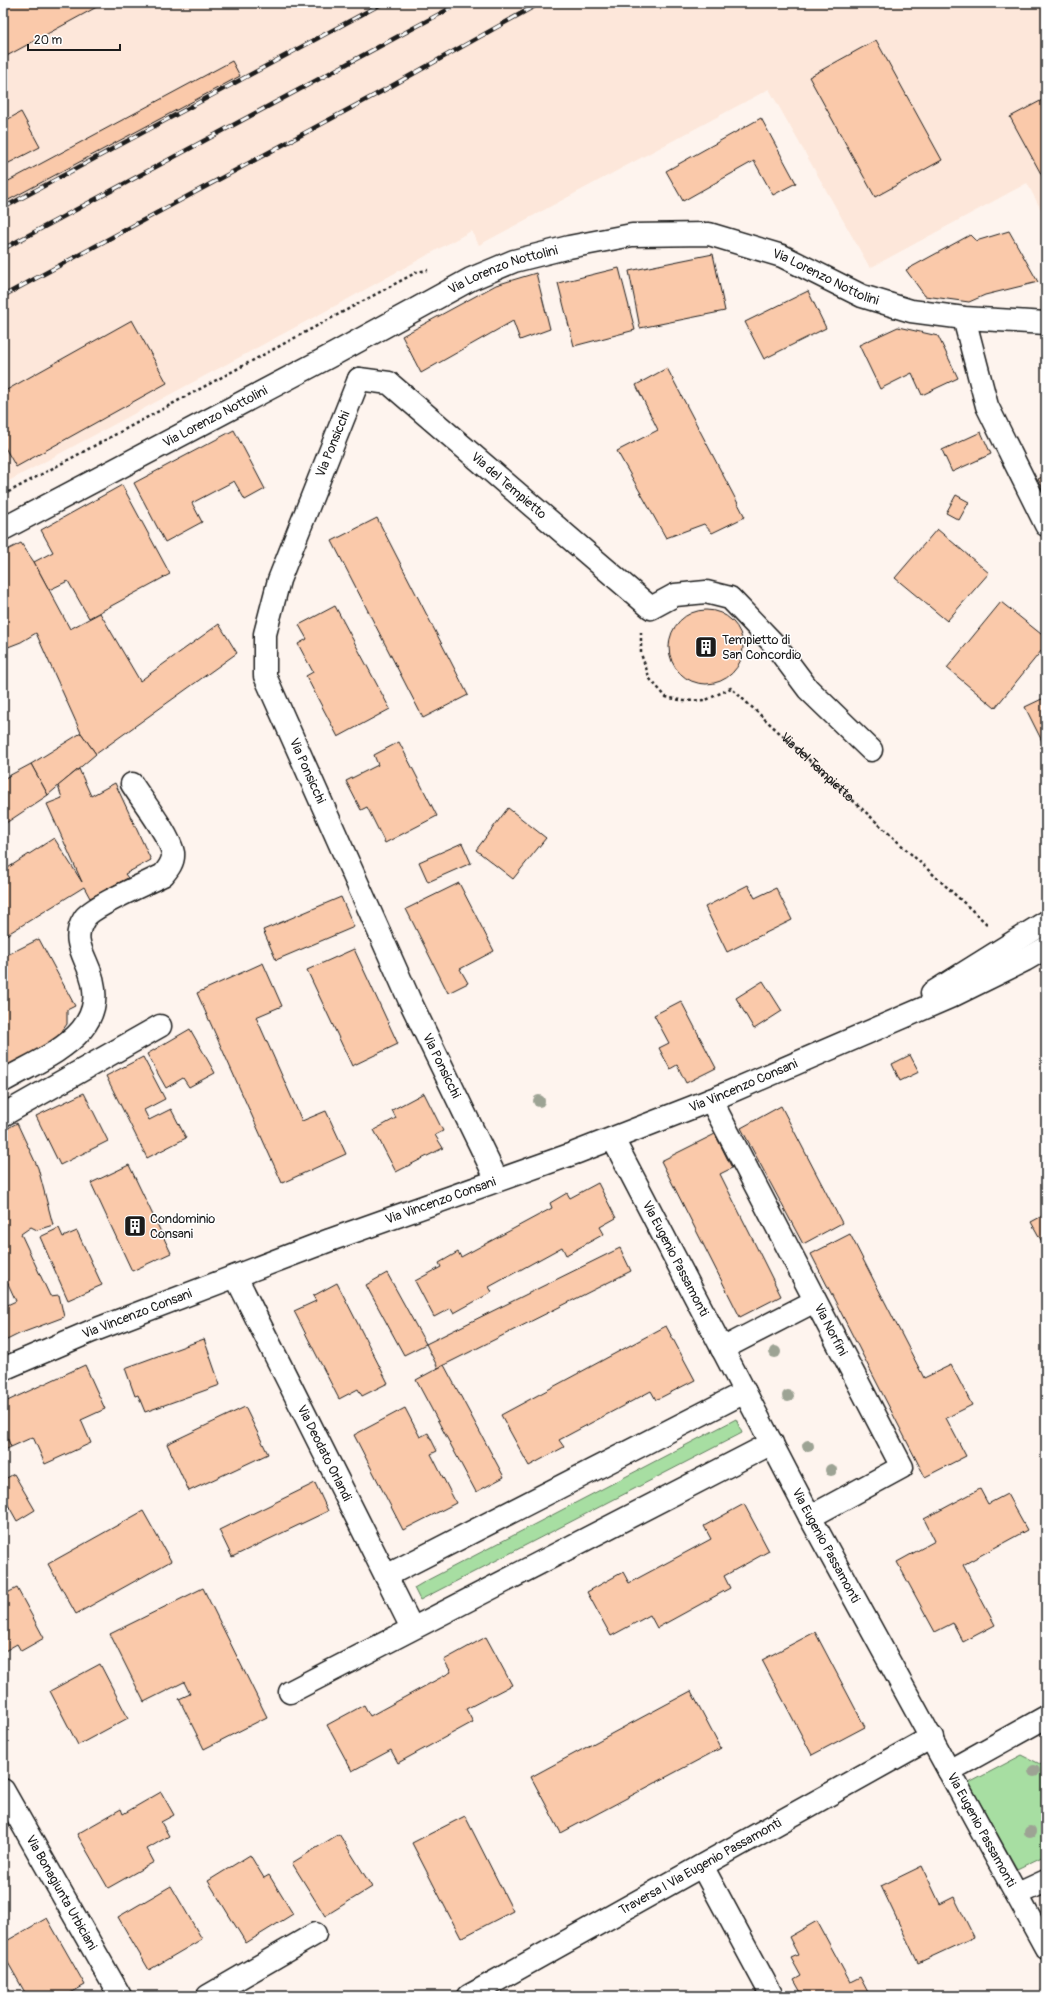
<svg xmlns="http://www.w3.org/2000/svg" width="1049" height="1999" font-family="Pangolin,sans-serif">
<rect width="100%" height="100%" fill="#fef4ee"/>
<filter id="ink" filterUnits="userSpaceOnUse"><feTurbulence type="fractalNoise" baseFrequency=".025" numOctaves="2"/><feDisplacementMap in="SourceGraphic" scale="8" xChannelSelector="R" yChannelSelector="G"/><feConvolveMatrix kernelMatrix="1 2 1 2 8 2 1 2 1" color-interpolation-filters="sRGB"/></filter>
<g filter="url(#ink)">
<!-- built -->
<polygon fill="#fde7da" points="3,3 1046,3 1046,219 1027,183 870,268 769,89 479,245 471,231 348,299 3,484"/>
<!-- green -->
<g fill="#a7dea2" stroke="#627d5f">
<polygon points="736,1419 742,1433 420,1600 414,1588 426,1581"/>
<polygon points="1022,1755 1046,1767 1046,1855 1017,1869 969,1783"/>
</g>
<!-- building -->
<g fill="#fac9aa" stroke="#1c1c1c">
<polygon points="3,3 104,3 3,58"/>
<polygon points="876,40 942,160 875,197 809,77"/>
<polygon points="232,61 240,76 3,203 3,184"/>
<polygon points="1046,98 1046,183 1010,117"/>
<polygon points="21,112 40,147 3,166 3,122"/>
<polygon points="761,118 796,183 773,195 754,161 683,201 666,171"/>
<polygon points="1009,231 1038,282 985,295 969,302 925,296 906,270 970,235 976,241"/>
<polygon points="713,254 725,311 640,328 629,271"/>
<polygon points="619,268 635,330 574,346 558,283"/>
<polygon points="536,273 550,329 520,340 513,321 421,373 402,336 496,285"/>
<polygon points="808,291 826,328 764,359 745,322"/>
<polygon points="132,320 167,383 16,467 3,444 3,392"/>
<polygon points="898,327 938,336 958,378 922,395 912,373 880,389 859,345"/>
<polygon points="667,368 745,517 712,533 704,524 666,538 617,451 658,430 636,385"/>
<polygon points="234,430 265,489 245,500 234,481 192,503 202,522 165,542 134,483"/>
<polygon points="981,432 991,454 952,472 942,450"/>
<polygon points="1046,475 1046,495 1038,479"/>
<polygon points="122,485 170,574 89,618 68,581 49,590 34,562 53,552 41,530"/>
<polygon points="956,495 969,502 959,520 946,513"/>
<polygon points="377,518 468,695 423,718 332,541"/>
<polygon points="937,529 989,573 947,621 895,578"/>
<polygon points="21,543 34,562 70,629 100,613 140,681 219,624 237,653 96,754 81,733 36,633 21,642 3,649 3,552"/>
<polygon points="1001,602 1046,638 1046,645 995,708 947,668"/>
<polygon points="335,606 390,709 338,737 306,676 313,672 298,644 307,639 299,625"/>
<circle cx="706" cy="647" r="37"/>
<polygon points="1046,697 1046,749 1025,707"/>
<polygon points="81,733 96,754 48,795 31,764"/>
<polygon points="399,742 437,816 385,843 367,807 361,810 346,781 378,765 374,755"/>
<polygon points="31,764 48,795 3,825 3,779"/>
<polygon points="79,769 91,796 115,783 151,860 125,874 128,878 90,898 84,887 3,937 3,871 54,838 82,882 47,804 62,798 58,786"/>
<polygon points="508,808 546,838 513,879 476,850"/>
<polygon points="462,843 471,863 428,882 419,862"/>
<polygon points="459,883 494,951 460,969 468,983 448,993 406,909"/>
<polygon points="748,885 755,898 776,888 792,920 727,952 705,907"/>
<polygon points="341,897 354,927 276,960 263,930"/>
<polygon points="39,939 75,1006 67,1010 67,1024 55,1041 3,1077 3,957"/>
<polygon points="354,949 398,1044 352,1066 307,970"/>
<polygon points="263,963 282,1006 256,1017 302,1121 326,1111 346,1154 282,1183 197,993"/>
<polygon points="763,981 782,1011 754,1029 736,998"/>
<polygon points="681,1001 716,1068 686,1083 677,1065 670,1069 659,1048 669,1043 654,1015"/>
<polygon points="190,1029 215,1073 189,1087 183,1078 166,1088 147,1054"/>
<polygon points="910,1055 919,1072 900,1081 892,1064"/>
<polygon points="143,1057 165,1099 144,1110 149,1120 171,1109 186,1138 147,1158 106,1076"/>
<polygon points="84,1093 108,1141 60,1165 36,1116"/>
<polygon points="424,1093 443,1131 435,1135 443,1148 396,1172 374,1130 396,1118 392,1110"/>
<polygon points="781,1106 842,1223 803,1244 741,1128"/>
<polygon points="17,1123 38,1168 53,1225 37,1230 31,1227 21,1234 50,1296 59,1295 64,1317 19,1334 3,1342 3,1307 16,1301 3,1273 3,1131"/>
<polygon points="715,1134 732,1168 720,1174 781,1296 740,1317 661,1161"/>
<polygon points="129,1165 171,1253 132,1271 91,1183"/>
<polygon points="598,1183 616,1218 600,1227 604,1234 566,1255 562,1247 489,1287 492,1292 454,1313 451,1308 434,1317 415,1281 441,1267 439,1263 458,1252 461,1257 552,1208 550,1203 567,1193 570,1198"/>
<polygon points="1046,1214 1046,1249 1031,1222"/>
<polygon points="59,1228 63,1237 77,1231 102,1285 68,1300 40,1237"/>
<polygon points="850,1234 924,1378 951,1365 972,1405 946,1418 966,1456 925,1477 811,1254"/>
<polygon points="620,1248 631,1271 438,1368 426,1344"/>
<polygon points="387,1273 426,1344 404,1355 366,1285"/>
<polygon points="337,1283 388,1383 362,1396 358,1389 339,1399 294,1311 316,1301 313,1296"/>
<polygon points="666,1326 695,1380 656,1400 651,1391 559,1440 564,1447 529,1466 501,1415"/>
<polygon points="204,1339 220,1385 145,1412 138,1395 135,1396 125,1368"/>
<polygon points="85,1365 105,1409 81,1420 91,1443 45,1464 33,1437 11,1447 3,1428 3,1403"/>
<polygon points="444,1365 504,1477 476,1492 416,1380"/>
<polygon points="245,1407 268,1454 189,1491 167,1444"/>
<polygon points="405,1408 420,1437 428,1433 437,1451 431,1454 456,1503 403,1530 354,1435"/>
<polygon points="3,1428 11,1447 3,1451"/>
<polygon points="14,1474 35,1510 17,1521 3,1496 3,1480"/>
<polygon points="315,1483 328,1511 232,1557 219,1530"/>
<polygon points="980,1489 988,1504 1007,1494 1027,1530 963,1565 995,1625 963,1642 953,1623 935,1632 897,1562 935,1541 924,1519"/>
<polygon points="744,1504 769,1551 724,1576 730,1588 657,1628 650,1615 611,1636 587,1592 623,1572 629,1583 711,1539 704,1526"/>
<polygon points="143,1511 171,1561 76,1614 48,1564"/>
<polygon points="17,1588 44,1638 21,1651 17,1644 3,1652 3,1595"/>
<polygon points="203,1588 267,1717 204,1749 179,1699 190,1694 184,1682 144,1702 110,1634"/>
<polygon points="815,1632 865,1727 812,1755 762,1660"/>
<polygon points="486,1637 512,1685 466,1709 473,1722 398,1763 391,1750 352,1771 327,1725 364,1705 370,1716 451,1672 444,1660"/>
<polygon points="100,1664 128,1718 78,1745 50,1691"/>
<polygon points="691,1691 721,1748 561,1833 531,1777"/>
<polygon points="161,1792 174,1815 161,1822 169,1836 147,1849 154,1862 108,1888 77,1834 121,1809 123,1814"/>
<polygon points="465,1816 513,1911 461,1938 412,1843"/>
<polygon points="339,1834 372,1887 325,1916 292,1863"/>
<polygon points="250,1855 264,1878 269,1875 293,1914 246,1943 208,1881"/>
<polygon points="922,1866 940,1904 954,1897 974,1937 918,1963 881,1886"/>
<polygon points="171,1886 202,1939 149,1970 118,1917"/>
<polygon points="47,1918 85,1985 65,1996 27,1996 3,1954 3,1943"/>
<polygon points="817,1921 850,1982 860,1977 870,1996 803,1996 794,1980 801,1976 791,1958 798,1955 789,1937"/>
</g>
<g fill="none" stroke-linecap="round" stroke-linejoin="round">
<!-- minor casing -->
<g stroke="#1c1c1c" stroke-width="25">
<g id="minor">
<polyline points="964,318 987,406 1046,525"/>
<path id="s2" d="M359 379 279 580 265 634V676L409 999 497 1180"/>
<path id="s3" d="M359 379 389 383 651 608 675 595 706 592 730 598 775 645 808 689 871 750"/>
<path id="s4" d="M3 529 336 353 471 279 514 261 569 247 632 235 709 234 782 256 862 296 911 311 964 318 1046 323"/>
<polyline points="932,993 1046,922"/>
<path d="M3 1081C52 1053 118 1031 86 962 79 946 74 935 84 919 91 907 147 883 163 875 168 869 174 862 173 853 170 836 142 800 132 784"/>
<path id="s5" d="M711 1100 902 1467 810 1517"/>
<polyline points="3,1115 160,1026"/>
<path id="s6" d="M613 1139 810 1517 1046 1948"/>
<path id="s7" d="M236 1277 412 1628"/>
<polyline points="722,1349 815,1301"/>
<path id="s8" d="M3 1369 92 1331 330 1240 575 1153 711 1100 950 997 1025 960 1046 948"/>
<polyline points="386,1576 745,1392"/>
<polyline points="290,1692 772,1443"/>
<polyline points="949,1771 1046,1717"/>
<path id="s9" d="M3 1790 120 1996"/>
<polyline points="702,1866 772,1996"/>
<polyline points="1018,1894 1046,1881"/>
<polyline points="208,1996 315,1934"/>
<path id="s10" d="M469 1996 932 1737"/>
</g>
</g>
<!-- path -->
<g stroke="#1c1c1c" stroke-width="2.5" stroke-dasharray="3 3" stroke-linecap="butt">
<polyline points="3,495 417,272 428,270"/>
<path id="s1" d="M641 632V654L650 679 666 697 684 701 706 700 731 688 988 925"/>
</g>
<!-- minor -->
<use href="#minor" stroke="#fff" stroke-width="22"/>
<!-- rail casing -->
<g stroke="#1c1c1c" stroke-width="4.5">
<g id="rail">
<polyline points="3,208 383,3"/>
<polyline points="3,249 460,3"/>
<polyline points="3,296 388,88 540,3"/>
</g>
</g>
<!-- rail -->
<use href="#rail" stroke="#fff" stroke-width="3" stroke-dasharray="9" stroke-linecap="butt"/>
</g>
<!-- trees -->
<g fill="#9da394">
<circle cx="539" cy="1101" r="6"/>
<circle cx="775" cy="1352" r="6"/>
<circle cx="788" cy="1396" r="6"/>
<circle cx="808" cy="1446" r="6"/>
<circle cx="831" cy="1470" r="6"/>
<circle cx="1034" cy="1771" r="6"/>
<circle cx="1030" cy="1832" r="6"/>
</g>
</g>
<!-- icons -->
<defs>
<g id="building-square" transform="scale(1.15)"><rect x="-9" y="-9" width="18" height="18" rx="4" fill="#1c1c1c" stroke="#fff"/><path d="M-4-6H4V6H1V3H-1V6H-4ZM-2.5-4.3h1.7v1.8h-1.7ZM.8-4.3h1.7v1.8H.8ZM-2.5-1h1.7V.8h-1.7ZM.8-1h1.7V.8H.8Z" fill="#fff"/></g>
</defs>
<g fill-rule="evenodd">
<use href="#building-square" x="706" y="647"/>
<use href="#building-square" x="135" y="1226"/>
</g>
<g text-anchor="middle" dominant-baseline="central" stroke-width="3" stroke-linejoin="round" paint-order="stroke">
<!-- street labels -->
<g font-size="13" fill="#1c1c1c" stroke="#fff">
<text stroke="none"><textPath href="#s4" startOffset="564">Via Lorenzo Nottolini</textPath></text>
<text stroke="none"><textPath href="#s4" startOffset="900">Via Lorenzo Nottolini</textPath></text>
<text stroke="none"><textPath href="#s4" startOffset="240">Via Lorenzo Nottolini</textPath></text>
<text transform="translate(333 444) rotate(-68)">Via Ponsicchi</text>
<text stroke="none"><textPath href="#s3" startOffset="188">Via del Tempietto</textPath></text>
<text stroke="none"><textPath href="#s1" startOffset="258">Via del Tempietto</textPath></text>
<text stroke="none"><textPath href="#s2" startOffset="418">Via Ponsicchi</textPath></text>
<text stroke="none"><textPath href="#s2" startOffset="742">Via Ponsicchi</textPath></text>
<text stroke="none"><textPath href="#s8" startOffset="793">Via Vincenzo Consani</textPath></text>
<text stroke="none"><textPath href="#s8" startOffset="469">Via Vincenzo Consani</textPath></text>
<text stroke="none"><textPath href="#s6" startOffset="135">Via Eugenio Passamonti</textPath></text>
<text stroke="none"><textPath href="#s8" startOffset="145">Via Vincenzo Consani</textPath></text>
<text stroke="none"><textPath href="#s5" startOffset="259">Via Norfini</textPath></text>
<text stroke="none"><textPath href="#s7" startOffset="197">Via Deodato Orlandi</textPath></text>
<text stroke="none"><textPath href="#s6" startOffset="459">Via Eugenio Passamonti</textPath></text>
<text stroke="none"><textPath href="#s6" startOffset="783">Via Eugenio Passamonti</textPath></text>
<text stroke="none"><textPath href="#s10" startOffset="265">Traversa I Via Eugenio Passamonti</textPath></text>
<text stroke="none"><textPath href="#s9" startOffset="118">Via Bonagiunta Urbiciani</textPath></text>
</g>
<!-- poi labels -->
<g font-size="13" fill="#1c1c1c" stroke="#fff" text-anchor="start">
<text x="722" y="640">Tempietto di<tspan x="722" dy="15">San Concordio</tspan></text>
<text x="150" y="1219">Condominio<tspan x="150" dy="15">Consani</tspan></text>
</g>
</g>
<!-- margin -->
<rect width="1049" height="1999" fill="none" stroke="#fff" stroke-width="16"/>
<rect x="8" y="8" width="1033" height="1983" fill="none" stroke="#1c1c1c" stroke-width="1.5" filter="url(#ink)"/>
<!-- scale -->
<path d="M28 44v6h92v-6" fill="none" stroke="#1c1c1c" stroke-width="2"/>
<text x="34" y="44" font-size="12" fill="#1c1c1c" stroke="#ffffff" stroke-width="3" paint-order="stroke">20 m</text>
</svg>
